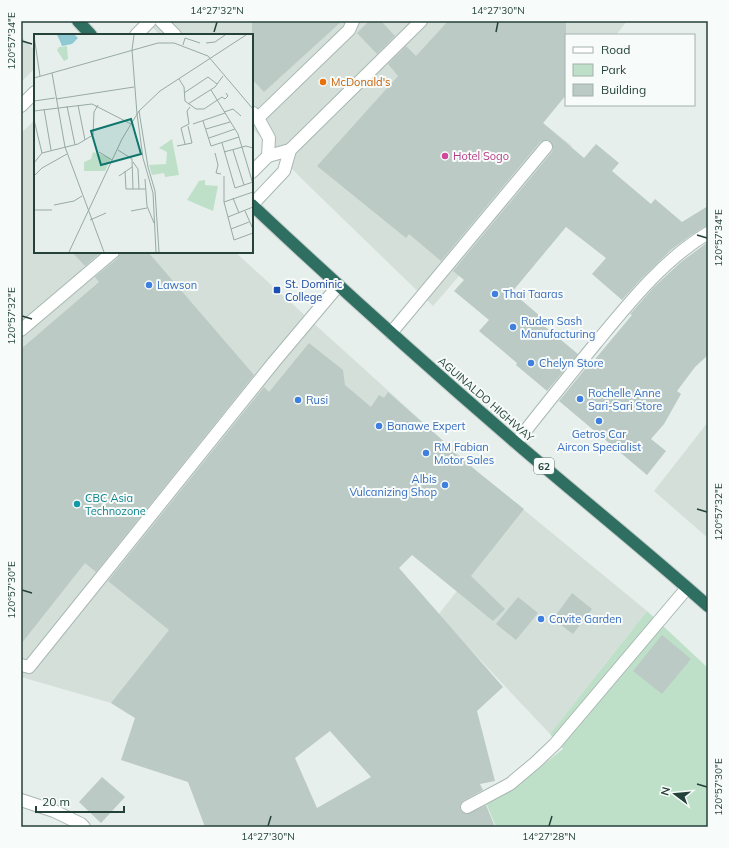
<svg xmlns="http://www.w3.org/2000/svg" width="729" height="848" font-family="Mulish,sans-serif">
<rect width="100%" height="100%" fill="#e6efeb"/>
<!-- built -->
<g fill="#d4dfda">
<polygon points="146,21 627,21 616,35 566,35 566,95 543,123 572,146 433,306 304,181 252,128 252,35 160,35"/>
<polygon points="21,36 35,51 35,68 21,82"/>
<polygon points="35,120 35,252 235,252 479,473 647,611 550,734 438,615 484,557 342,432 170,740 111,703 21,677 21,133"/>
<polygon points="708,422 708,538 654,491"/>
</g>
<!-- green -->
<polygon fill="#bfe0c8" points="647,611 708,668 708,827 496,827 486,803 508,792 563,749 550,734"/>
<!-- building -->
<g fill="#bbcac4" fill-rule="evenodd">
<polygon points="252,21 342,21 264,92 252,79"/>
<polygon points="369,21 381,21 395,36 377,54 357,33"/>
<polygon points="448,21 566,21 566,95 543,123 584,158 596,144 619,163 612,171 651,204 655,199 682,222 708,206 708,226 704,227 687,238 671,250 642,278 622,300 592,274 606,258 566,227 512,292 547,322 544,326 578,354 547,391 516,365 517,363 479,331 489,320 454,291 464,280 453,271 552,152 553,148 551,142 547,140 540,142 441,261 409,234 406,238 317,166 398,76 388,64 406,46 416,56"/>
<polygon points="708,242 708,355 695,367 677,391 681,394 664,424 651,439 666,451 647,475 559,401 590,363 591,364 632,315 630,314 632,312 653,288 681,262"/>
<polygon points="72,252 101,252 85,266"/>
<polygon points="120,252 148,252 254,375 96,572 85,563 21,644 21,349 99,282 95,277 118,258"/>
<path d="M309 343 343 370 345 385 371 407 379 395 384 398 388 392 451 448 449 449 524 509 471 576 505 609 493 621 412 555 399 568 503 687 477 711 495 781 480 784 483 790 463 801 460 806 461 811 467 814 486 805 495 827H205L188 782 121 760 135 718 111 703 169 630 108 581 264 387 269 392ZM330 731 371 777 317 808 295 758Z"/>
<polygon points="572,593 592,609 573,634 553,619"/>
<polygon points="518,597 538,613 516,640 496,624"/>
<polygon points="662,635 691,659 662,694 633,671"/>
<polygon points="102,777 125,797 101,823 79,802"/>
</g>
<g fill="none" stroke-linecap="round" stroke-linejoin="round">
<!-- lane casing -->
<g stroke="#a8b8b2" stroke-width="14">
<g id="lane">
<polyline points="161,21 175,35"/>
<polyline points="136,35 150,21"/>
<polyline points="253,113 258,118 269,138 268,156"/>
<polyline points="258,118 349,30 353,21"/>
<polyline points="252,172 268,156 290,150"/>
<polyline points="252,205 284,171 290,150 421,21"/>
<polyline points="21,330 113,252"/>
<polyline points="391,333 546,147"/>
<polyline points="21,665 29,667 274,362 338,286"/>
</g>
</g>
<!-- street casing -->
<g stroke="#a8b8b2" stroke-width="14">
<g id="street">
<polyline points="21,106 35,92"/>
<path d="M516 443C542 409 569 376 596 343 629 303 663 260 708 233"/>
<polyline points="21,800 54,811 81,824 84,827"/>
<polyline points="467,807 510,784 535,763 555,744 687,588"/>
</g>
</g>
<!-- highway casing -->
<g stroke="#c2cac8" stroke-width="14">
<g id="highway">
<polyline points="78,21 91,35"/>
<path d="M252 205C338 286 426 365 515 442 579 497 645 550 708 606"/>
</g>
</g>
<!-- lane -->
<use href="#lane" stroke="#fff" stroke-width="12"/>
<!-- street -->
<use href="#street" stroke="#fff" stroke-width="12"/>
<!-- highway -->
<use href="#highway" stroke="#2f6f62" stroke-width="12"/>
</g>
<!-- ticks -->
<path fill="none" stroke="#24423a" stroke-width="1.5" d="M214 32 217 22M496 32 498 22M22 41 32 44M697 235 707 238M22 316 32 319M697 509 707 512M22 590 32 593M697 784 707 787M268 826 271 816M549 826 552 816"/>
<!-- markers -->
<circle fill="#e8710a" stroke="#f7fbf9" stroke-width="1.5" cx="323" cy="82" r="4"/>
<circle fill="#d1479c" stroke="#f7fbf9" stroke-width="1.5" cx="445" cy="156" r="4"/>
<g fill="#3f7fe0" stroke="#f7fbf9" stroke-width="1.5">
<circle cx="149" cy="285" r="4"/>
<circle cx="495" cy="294" r="4"/>
<circle cx="513" cy="327" r="4"/>
<circle cx="531" cy="363" r="4"/>
<circle cx="580" cy="399" r="4"/>
<circle cx="298" cy="400" r="4"/>
<circle cx="599" cy="421" r="4"/>
<circle cx="379" cy="426" r="4"/>
<circle cx="426" cy="453" r="4"/>
<circle cx="445" cy="485" r="4"/>
<circle cx="541" cy="619" r="4"/>
</g>
<rect fill="#1a4fb4" stroke="#f7fbf9" stroke-width="1.5" x="273" y="286" width="8" height="8" rx="2"/>
<circle fill="#0f9aa8" stroke="#f7fbf9" stroke-width="1.5" cx="77" cy="504" r="4"/>
<g text-anchor="middle" dominant-baseline="central" stroke-width="4" stroke-linejoin="round" paint-order="stroke">
<!-- shield labels -->
<rect fill="#f7fbf9" stroke="#637a73" stroke-width="1" x="534" y="458" width="20" height="16" rx="3"/>
<g font-size="10" font-weight="bold" fill="#24423a">
<text x="544" y="466">62</text>
</g>
<!-- food labels -->
<g font-size="11" fill="#c56008" stroke="#f7fbf9" text-anchor="start">
<text x="331" y="82">McDonald's</text>
</g>
<!-- hotel labels -->
<g font-size="11" fill="#b23c85" stroke="#f7fbf9" text-anchor="start">
<text x="453" y="156">Hotel Sogo</text>
</g>
<!-- transit labels -->
<g font-size="11" fill="#164399" stroke="#f7fbf9" text-anchor="start">
<text x="285" y="284">St. Dominic<tspan x="285" dy="13">College</tspan></text>
</g>
<!-- shop labels -->
<g font-size="11" fill="#366cbe" stroke="#f7fbf9" text-anchor="start">
<text x="157" y="285">Lawson</text>
<text x="503" y="294">Thai Taaras</text>
<text x="521" y="321">Ruden Sash<tspan x="521" dy="13">Manufacturing</tspan></text>
<text x="539" y="363">Chelyn Store</text>
<text x="588" y="393">Rochelle Anne<tspan x="588" dy="13">Sari-Sari Store</tspan></text>
<text x="306" y="400">Rusi</text>
<text x="387" y="426">Banawe Expert</text>
<text x="599" y="434" text-anchor="middle">Getros Car<tspan x="599" dy="13">Aircon Specialist</tspan></text>
<text x="434" y="447">RM Fabian<tspan x="434" dy="13">Motor Sales</tspan></text>
<text x="437" y="479" text-anchor="end">Albis<tspan x="437" dy="13">Vulcanizing Shop</tspan></text>
<text x="549" y="619">Cavite Garden</text>
</g>
<!-- street labels -->
<g font-size="11" fill="#24423a" stroke="#f7fbf9">
<text transform="translate(486 399) rotate(41)">AGUINALDO HIGHWAY</text>
</g>
<!-- culture labels -->
<g font-size="11" fill="#0d838f" stroke="#f7fbf9" text-anchor="start">
<text x="85" y="498">CBC Asia<tspan x="85" dy="13">Technozone</tspan></text>
</g>
</g>
<!-- overview -->
<g transform="translate(34 34)">
<rect width="219" height="219" fill="#e6efeb"/>
<path d="M33 12 34 25 30 27 23 16 25 13ZM138 105 145 141 131 143 130 139 118 141 115 131 132 130 133 118 125 114ZM59 118 77 124 71 137H50V128L57 125ZM171 146V151L184 152 179 177 153 166 165 147Z" fill="#bfe0c8"/>
<path d="M23 1H41L44 4 38 10 28 12 26 7 29 6 26 7Z" fill="#8ec9d4"/>
<path fill="none" stroke="#98aaa4" stroke-width="1" d="M100 1 98 16 103 80M0 2 6 42M172 9 181 8 191 1M149 11 151 4 166 9M18 39 31 113 70 218M0 44 124 9H140L174 22 219 75M145 45 150 53 151 67 162 75H170L188 63 191 65 194 62 192 59M177 56 204 100 219 150M150 59 174 43 183 50M22 65 100 53M0 67 21 64M154 70 181 53 189 42M44 71 51 106M33 72 41 111M10 75 17 116M0 77 58 70 97 90M105 77 114 133 121 157 125 218M190 78 199 75 207 82M103 80 109 124 119 159 122 218M0 86 8 119M169 87 177 112 205 103M159 90 191 79M172 95 196 88M175 104 201 95M188 109 201 154 219 148M151 110 147 94 155 90 153 77 156 73M143 112 158 109 154 92M84 116 98 125 99 155M199 116 210 151M65 118 78 126M190 118 212 112 219 114M181 119 184 131 182 139 187 140M99 128 104 135 105 155M0 129 8 119 44 110 59 101 60 78 64 71M91 137 92 155H111M0 142 8 134 33 120M85 142 98 133M190 142V168L200 206 219 199M111 145 113 172 120 189M199 164 205 179M190 168 219 158M20 171 40 167 48 162M0 176H18M97 177 113 174M211 177 219 195M194 183 219 173M56 186 72 179M197 195 215 188M35 218 88 105 105 77 126 57 212 1"/>
<path fill="#0f766e" fill-opacity="0.15" stroke="#0f766e" stroke-width="2" d="M97 85 107 120 67 131 57 97Z"/>
<rect width="219" height="219" fill="none" stroke="#24423a" stroke-width="2"/>
</g>
<!-- border -->
<rect width="729" height="848" fill="none" stroke="#f7fbf9" stroke-width="44"/>
<!-- legend -->
<rect x="565" y="34" width="130" height="72" fill="#f7fbf9" stroke="#a3b1ad"/>
<rect x="573" y="47" width="20" height="6" fill="#ffffff" stroke="#a3b1ad"/>
<text x="601" y="54" font-size="12" fill="#24423a">Road</text>
<rect x="573" y="64" width="20" height="12" fill="#bfe0c8" stroke="#a3b1ad"/>
<text x="601" y="74" font-size="12" fill="#24423a">Park</text>
<rect x="573" y="84" width="20" height="12" fill="#bbcac4" stroke="#a3b1ad"/>
<text x="601" y="94" font-size="12" fill="#24423a">Building</text>
<!-- north arrow -->
<g transform="translate(675 794) rotate(286)" stroke="#f7fbf9" stroke-width="3" paint-order="stroke">
<path d="M0-3L7 15L0 10L-7 15Z" fill="#24423a"/>
<text y="-6" font-size="11" font-weight="bold" text-anchor="middle" fill="#24423a">N</text>
</g>
<!-- scale -->
<path d="M36 806v6h88v-6" fill="none" stroke="#24423a" stroke-width="2"/>
<text x="42" y="806" font-size="12" fill="#24423a" stroke="#f7fbf9" stroke-width="3" paint-order="stroke">20 m</text>
<rect x="22" y="22" width="685" height="804" fill="none" stroke="#24423a" stroke-width="1.5"/>
<g font-size="10" text-anchor="middle" fill="#24423a">
<text x="217" y="14">14°27'32"N</text>
<text x="498" y="14">14°27'30"N</text>
<text transform="translate(11 41) rotate(-90)" y="4">120°57'34"E</text>
<text transform="translate(718 238) rotate(-90)" y="4">120°57'34"E</text>
<text transform="translate(11 316) rotate(-90)" y="4">120°57'32"E</text>
<text transform="translate(718 512) rotate(-90)" y="4">120°57'32"E</text>
<text transform="translate(11 590) rotate(-90)" y="4">120°57'30"E</text>
<text transform="translate(718 787) rotate(-90)" y="4">120°57'30"E</text>
<text x="268" y="840">14°27'30"N</text>
<text x="549" y="840">14°27'28"N</text>
</g>
</svg>
